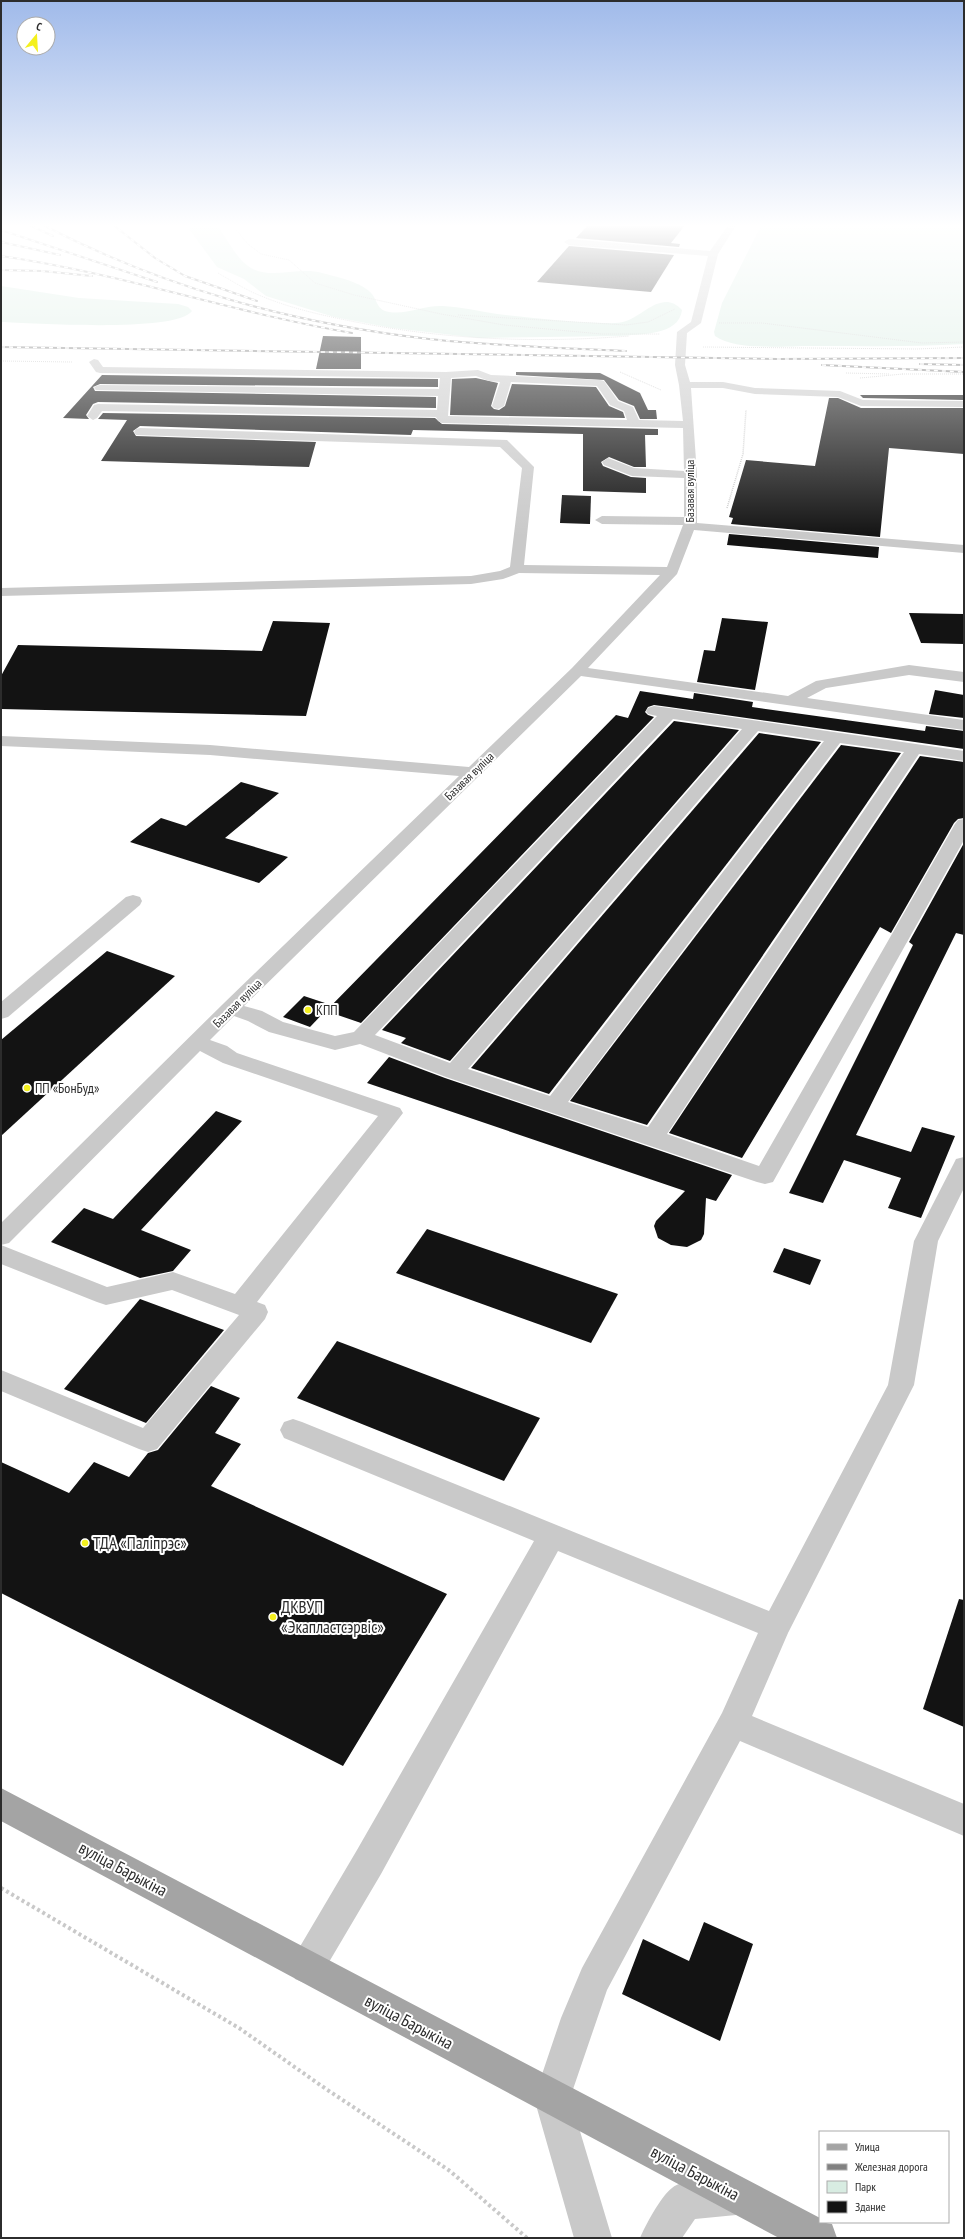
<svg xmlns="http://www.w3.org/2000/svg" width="965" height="2239" font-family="'PT Sans Narrow',sans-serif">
<rect width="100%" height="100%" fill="#fff"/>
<!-- green -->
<g fill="#d8ece2">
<path d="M205 224 219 228C228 240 237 260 251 268 272 280 299 266 322 273 337 277 362 282 372 294 378 302 377 310 389 312 407 315 424 305 443 306 461 307 479 311 497 314 531 318 567 322 602 323 610 323 619 324 626 321 644 315 663 289 682 310 679 336 639 334 619 336L479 338 392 328 334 317 266 296 244 279 217 267 189 229 191 226Z"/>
<path d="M762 224H964V344C915 347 866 346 817 346 790 345 738 352 715 336L714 332 722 303Z"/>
<path d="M1 286 79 298 178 304 188 307 192 311C176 333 33 323 1 322Z"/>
</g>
<!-- building -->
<g fill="#131313">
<polygon points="589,224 686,224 671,243 680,244 679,247 576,238"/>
<polygon points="569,246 674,255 651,292 537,282"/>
<polygon points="323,336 361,337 361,369 316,369"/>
<polygon points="516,372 600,373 640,393 648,410 656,410 657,419 640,419 634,406 619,400 604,380 516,375"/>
<polygon points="102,375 313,378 438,379 438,387 100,384 93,387 95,391 436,397 436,408 98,402 93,404 86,415 89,419 63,418"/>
<polygon points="476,378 498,383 491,406 494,409 499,410 505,406 512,384 596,387 609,406 623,412 625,418 450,415 452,379"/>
<polygon points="860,395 964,395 964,400 863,398"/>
<polygon points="829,398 838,398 861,408 964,408 964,454 889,448 880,537 731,524 733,518 729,517 746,460 815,466"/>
<polygon points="103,413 435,418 442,424 658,429 658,435 645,435 646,467 634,467 609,457 601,462 603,466 631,477 646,478 646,493 583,491 583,434 413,430 411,435 140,426 133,431 136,436 316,442 309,467 101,461 127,420 98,419"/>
<polygon points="562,495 591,496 590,524 560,523"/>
<polygon points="729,534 879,547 878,558 727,545"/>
<polygon points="909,613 964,614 964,644 921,643"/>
<polygon points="722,618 768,622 755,690 697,682 704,650 715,651"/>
<polygon points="273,621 330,623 306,716 1,709 1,676 18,645 262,651"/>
<polygon points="935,690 964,695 964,718 929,714"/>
<polygon points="640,691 693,699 694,693 753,702 752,707 925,731 926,726 964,731 964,749 669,707 654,705 648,707 645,712 648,715 654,717 361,1023 326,1011 616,715 628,718"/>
<polygon points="674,721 739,730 450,1061 401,1043 406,1038 382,1030"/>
<polygon points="759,733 821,742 549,1094 471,1068"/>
<polygon points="841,745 901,753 647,1125 570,1101"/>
<polygon points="920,756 964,762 964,818 958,819 954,823 891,933 880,927 742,1158 669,1133"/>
<polygon points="241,782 279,793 225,838 288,857 259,883 130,842 161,818 186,826"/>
<polygon points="964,843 964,935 956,933 856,1135 911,1152 922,1127 955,1136 921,1218 888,1208 901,1178 844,1160 823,1203 789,1193 913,945 909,942"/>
<polygon points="107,951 175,976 1,1136 1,1040"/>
<polygon points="304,996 331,1005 310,1027 283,1017"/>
<polygon points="389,1057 445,1078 732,1175 716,1201 706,1198 704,1234 701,1240 687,1247 671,1245 658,1238 654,1226 656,1221 685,1191 367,1083"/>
<polygon points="216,1111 242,1121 141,1230 191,1250 173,1271 140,1278 51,1242 84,1208 113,1219"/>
<polygon points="427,1229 618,1294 591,1343 396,1273"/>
<polygon points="784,1248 821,1260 810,1285 773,1272"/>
<polygon points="140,1299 224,1330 146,1423 64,1389"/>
<polygon points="337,1341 540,1418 504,1481 297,1398"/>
<polygon points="211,1386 240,1398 215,1433 241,1444 211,1486 447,1594 343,1766 1,1593 1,1462 69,1493 94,1462 129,1477 148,1453 158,1450"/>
<polygon points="959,1599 964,1600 964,1727 923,1709"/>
<polygon points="704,1922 753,1944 720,2041 622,1994 643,1939 689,1961"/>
</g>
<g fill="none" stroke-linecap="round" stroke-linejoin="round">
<!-- path-far2 -->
<g stroke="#c9c9c9" stroke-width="1" stroke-dasharray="1 1" stroke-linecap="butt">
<polyline points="231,224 248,244 261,254 289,260 315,283 354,295 441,314 504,325 601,334 660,334"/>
<path d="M218 273C232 281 246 290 261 296 295 310 330 317 366 324 454 340 540 343 629 336"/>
<polyline points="458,315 626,325 648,322 675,309"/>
<polyline points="719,323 762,323 922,343 964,342"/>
<polyline points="703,347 917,349 964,347"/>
<polyline points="1,361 72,362"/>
<polyline points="620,372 661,390"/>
<polyline points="846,373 889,374"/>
<polyline points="902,374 964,374"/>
<polyline points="860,378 903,374"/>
</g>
<!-- path-far1 -->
<polyline stroke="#c9c9c9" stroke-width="1.5" stroke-dasharray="1 1" stroke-linecap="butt" points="727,508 743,454 746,410"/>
<!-- path -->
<polyline stroke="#c9c9c9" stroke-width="4" stroke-dasharray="3 3" stroke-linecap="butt" points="1,1888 239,2028 326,2089 450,2171 527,2238"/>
<!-- minor -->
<g fill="#c9c9c9" fill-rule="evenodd">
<path d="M729 224H737L718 254 701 323 687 333 685 365 690 382H723L755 388 840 391 863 400 964 401V407L861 406 838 397 755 394 723 388H691L697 475V523L964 545V553L694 530 677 574 588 668 788 696 816 681 909 665 964 672V682L909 675 826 688 807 698 964 720V730L581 676 244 1006 262 1011 283 1022 335 1036 354 1032 657 716 648 714 646 711 648 708 654 706 669 708 964 751V761L919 754 667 1134 759 1166 955 824 958 820 964 819V840L773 1182 765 1184 757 1182 446 1077 360 1044 335 1050 269 1032 248 1021 234 1016 210 1040 227 1046 237 1053 400 1108 403 1113 257 1302 265 1305 268 1312 265 1319 157 1449 148 1452 139 1449 1 1391V1370L143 1428 239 1315 172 1290 106 1305 97 1302 1 1264V1223L223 1004 459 776 210 755 1 746V736L210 745 469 767 572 668 660 575 519 573 503 579 471 584 1 596V588L471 576 500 571 510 567 522 468 500 447 136 435 134 432 136 429 140 428 507 440 534 467 524 565 667 567 683 525 602 524 595 520 602 516 684 517V478L632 476 604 465 602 462 608 458 634 468 684 471 683 428 442 423 438 421 436 417 102 411 97 418 93 420 87 416 94 405 98 404 437 410 438 396 96 390 94 388 96 386 100 385 439 389 440 378 100 373 96 372 89 362 94 359 98 360 103 367 446 372 478 370 491 375 600 380 604 381 618 401 633 407 639 420 683 421 679 385 675 365 677 332 691 322 708 256 569 245 564 242 569 239 710 251ZM476 376 489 381 500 382 492 406 494 408 498 409 504 406 511 382 597 386 610 405 624 411 627 420 448 416 451 378ZM673 719 742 729 450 1063 375 1035ZM758 731 824 741 550 1096 468 1069ZM840 743 904 752 648 1127 568 1102ZM200 1051 223 1063 378 1116 235 1294 173 1272 107 1287 1 1245 9 1243Z"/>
<polygon points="133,895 140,897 142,901 140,905 8,1017 1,1019 1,1002 126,897"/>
<polygon points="964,1157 964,1188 938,1241 914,1385 788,1633 752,1716 964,1804 964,1836 740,1741 607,1990 570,2098 612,2238 574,2238 534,2098 561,2018 582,1968 722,1713 758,1633 558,1551 381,1874 319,1979 307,1984 295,1979 290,1967 295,1955 357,1850 534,1541 284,1438 280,1430 284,1422 293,1419 302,1422 769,1611 888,1385 914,1241 953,1165 956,1159"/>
<path d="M736 2177 749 2183 755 2196 749 2209 736 2215 695 2219 682 2238H640C645 2226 661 2196 672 2188 683 2178 720 2179 736 2177Z"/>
</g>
<!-- major -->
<polygon fill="#a4a4a4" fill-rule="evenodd" points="1,1788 820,2218 820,2222 832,2224 837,2238 779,2238 1,1821"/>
<!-- rail casing -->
<g stroke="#818181" stroke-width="2">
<g id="rail">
<polyline points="27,224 53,236"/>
<path d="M41 224C164 288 291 323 429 339 494 346 560 348 626 351"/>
<polyline points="112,224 155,258 185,276 257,301"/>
<polyline points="1,230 157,282"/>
<polyline points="1,242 60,255"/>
<path d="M1 256C120 273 234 313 352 333"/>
<polyline points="1,270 42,271 92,276"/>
<polyline points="1,347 778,359 964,358"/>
<polyline points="920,364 964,365"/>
<polyline points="822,365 964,372"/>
</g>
</g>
<!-- rail -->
<use href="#rail" stroke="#fff" stroke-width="1.5" stroke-dasharray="4" stroke-linecap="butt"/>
</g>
<!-- sky -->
<linearGradient id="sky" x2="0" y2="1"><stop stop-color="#a0baea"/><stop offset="0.42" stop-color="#fff"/><stop offset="1" stop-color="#fff" stop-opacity="0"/></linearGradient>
<rect width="965" height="537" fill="url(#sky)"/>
<!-- markers -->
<g fill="#f4f01e" stroke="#fff" stroke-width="1.5">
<circle cx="308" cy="1010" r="4"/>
<circle cx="27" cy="1088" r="4"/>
<circle cx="85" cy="1543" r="4"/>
<circle cx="273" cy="1617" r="4"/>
</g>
<g text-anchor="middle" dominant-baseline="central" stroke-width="4" stroke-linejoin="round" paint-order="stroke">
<!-- far-street labels -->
<g font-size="12" fill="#2c2c2c" stroke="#fff">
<text transform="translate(689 491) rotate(-90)">Базавая вуліца</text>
<text transform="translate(469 776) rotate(-44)">Базавая вуліца</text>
<text transform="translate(237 1003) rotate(-45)">Базавая вуліца</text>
</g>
<!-- poi labels -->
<g font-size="14" fill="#2c2c2c" stroke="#fff" text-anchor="start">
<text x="316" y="1010">КПП</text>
<text x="35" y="1088">ПП «БонБуд»</text>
</g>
<!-- near-poi labels -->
<g font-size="17" fill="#2c2c2c" stroke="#fff" text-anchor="start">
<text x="93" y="1543">ТДА «Паліпрэс»</text>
<text x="281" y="1607">ДКВУП<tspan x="281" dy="20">«Экапластсэрвіс»</tspan></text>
</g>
<!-- near-street labels -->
<g font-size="17" fill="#2c2c2c" stroke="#fff">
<text transform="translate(123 1869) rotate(28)">вуліца Барыкіна</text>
<text transform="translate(409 2022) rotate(28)">вуліца Барыкіна</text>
<text transform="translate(695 2173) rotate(28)">вуліца Барыкіна</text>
</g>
</g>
<!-- border -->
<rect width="965" height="2239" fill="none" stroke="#2c2c2c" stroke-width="4"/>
<!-- legend -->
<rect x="819" y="2131" width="130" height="92" fill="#ffffff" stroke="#ababab"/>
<rect x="827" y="2144" width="20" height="6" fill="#a4a4a4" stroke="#ababab"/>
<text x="855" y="2151" font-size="12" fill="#2c2c2c">Улица</text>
<rect x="827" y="2164" width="20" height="6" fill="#818181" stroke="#ababab"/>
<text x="855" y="2171" font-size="12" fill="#2c2c2c">Железная дорога</text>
<rect x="827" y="2181" width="20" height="12" fill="#d8ece2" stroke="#ababab"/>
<text x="855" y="2191" font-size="12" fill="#2c2c2c">Парк</text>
<rect x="827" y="2201" width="20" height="12" fill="#131313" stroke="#ababab"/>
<text x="855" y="2211" font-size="12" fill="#2c2c2c">Здание</text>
<!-- north arrow -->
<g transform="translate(36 36) rotate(18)"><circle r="19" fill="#ffffff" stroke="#ababab"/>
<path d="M0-3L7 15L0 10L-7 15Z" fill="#f4f01e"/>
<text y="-6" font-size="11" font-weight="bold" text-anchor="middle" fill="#2c2c2c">С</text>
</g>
</svg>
